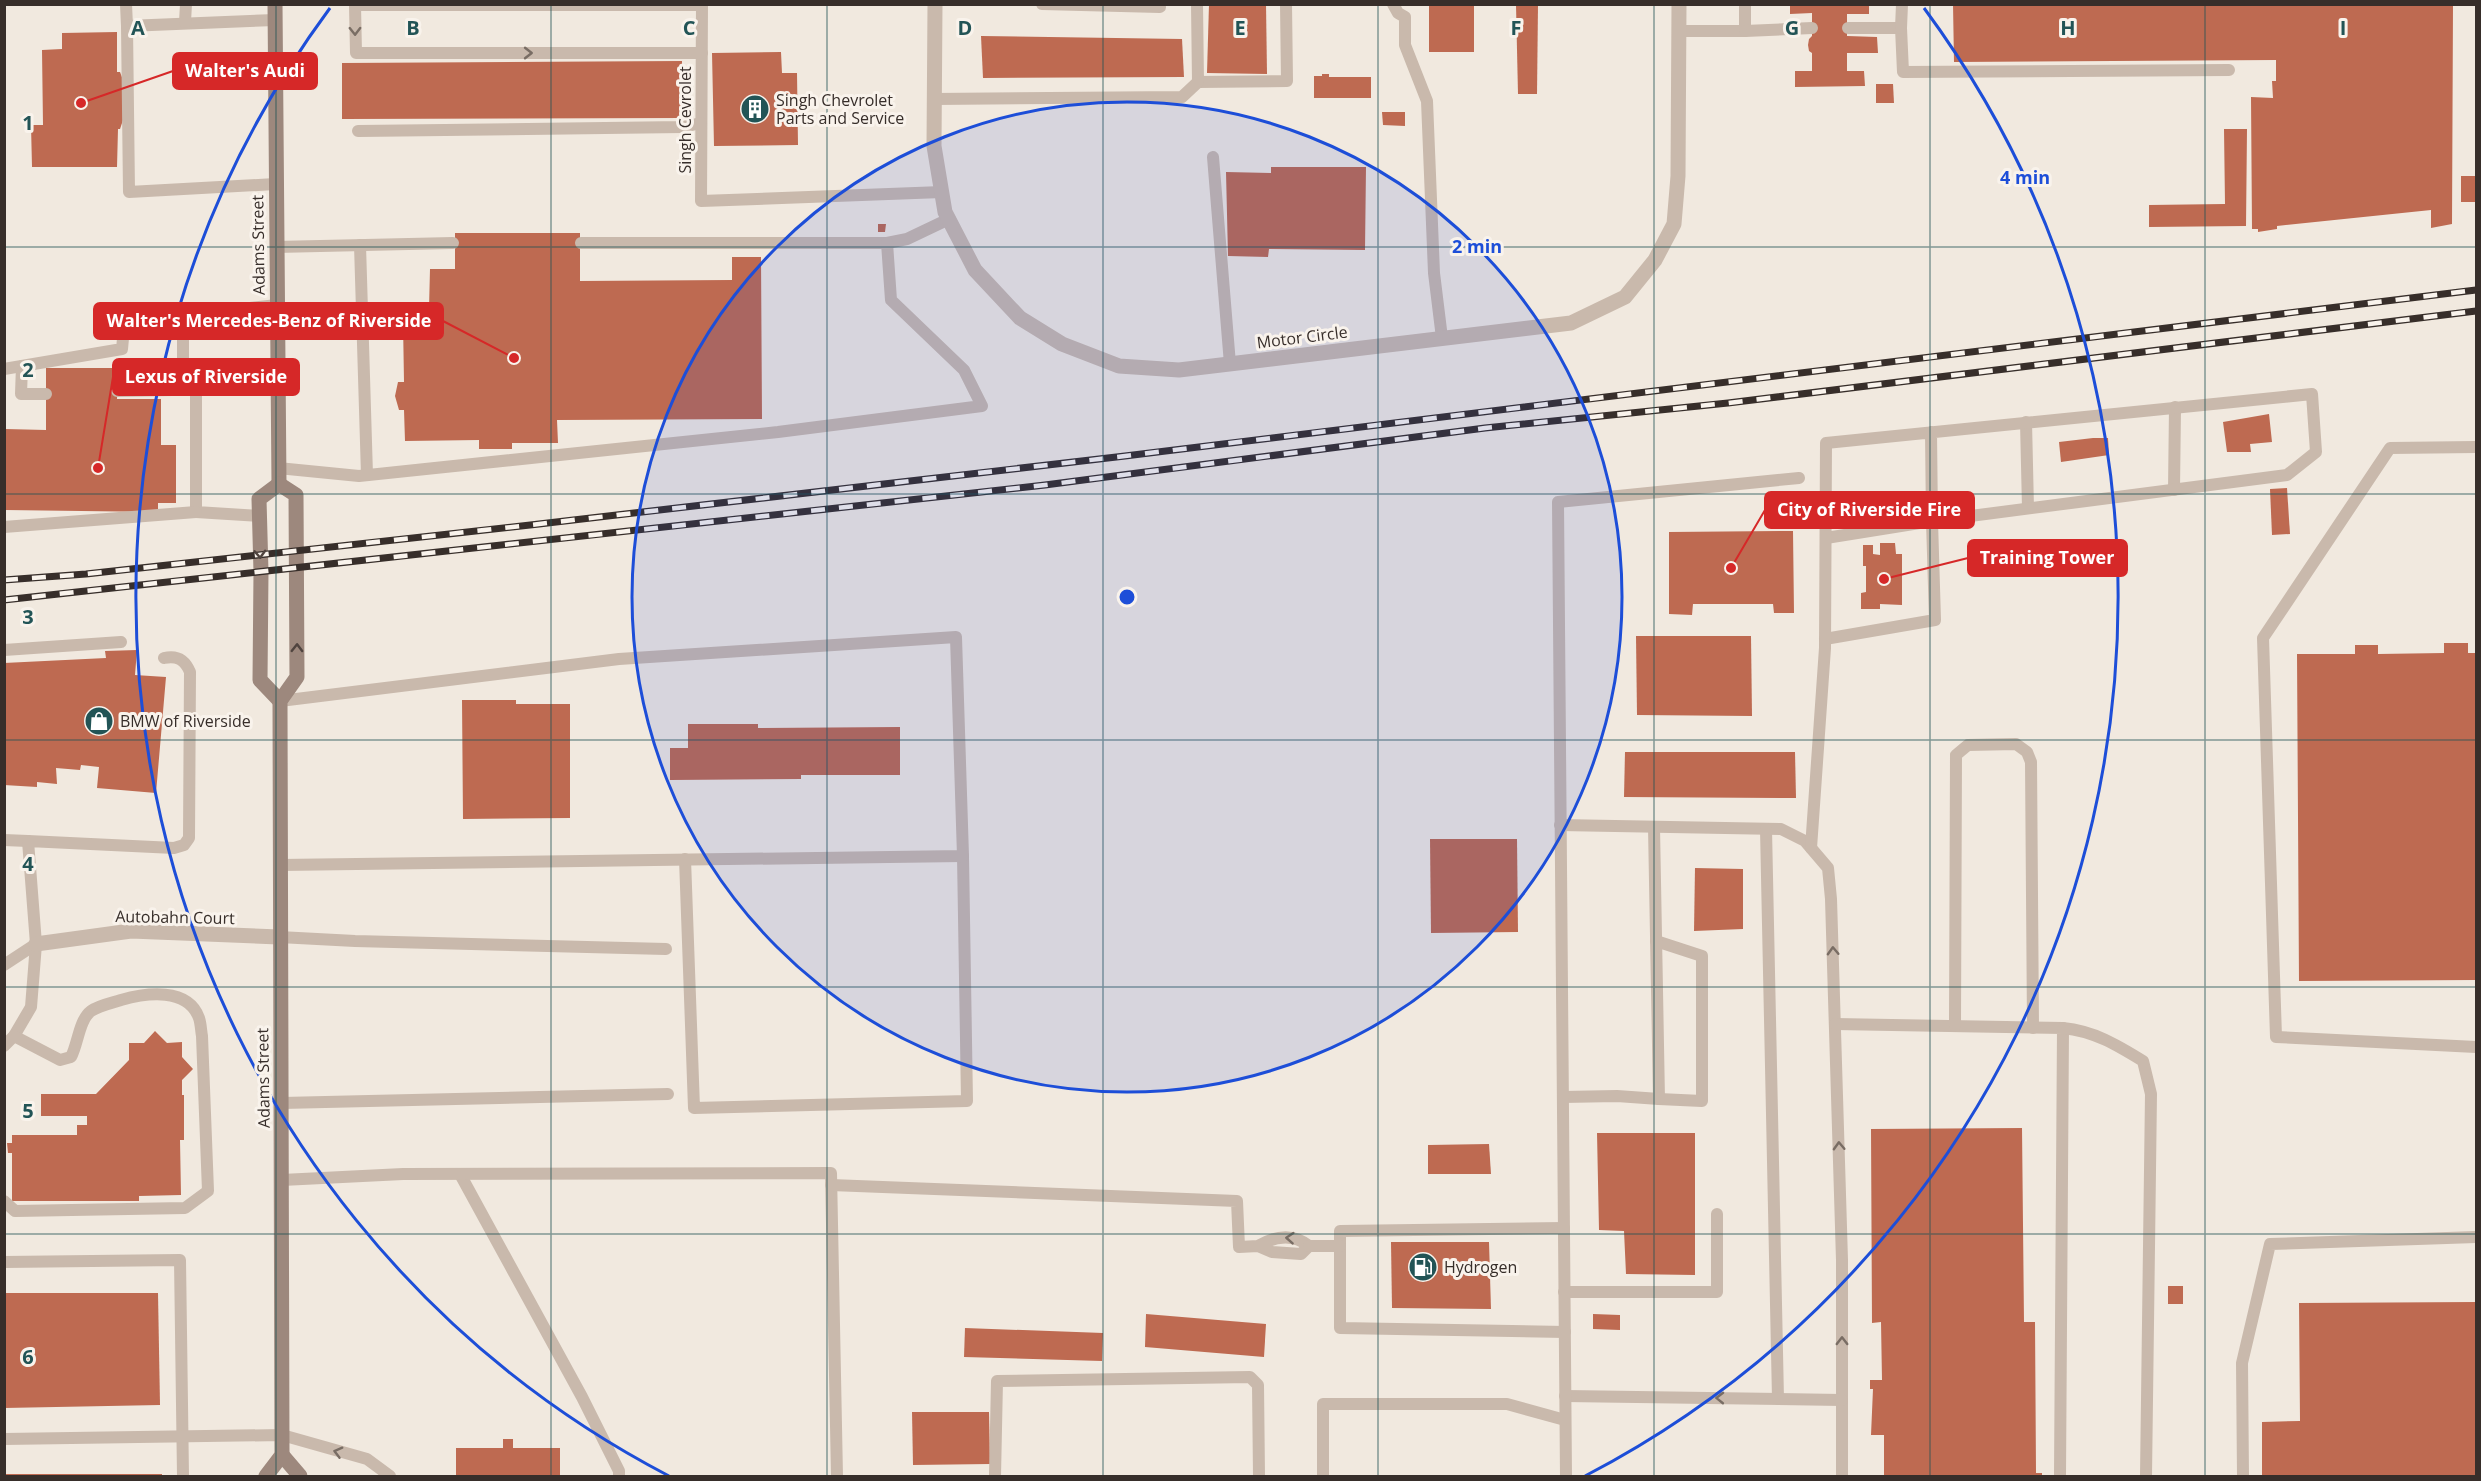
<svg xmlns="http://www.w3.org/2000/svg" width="2481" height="1481" font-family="'Open Sans',sans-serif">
<rect width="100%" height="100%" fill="#f1e9df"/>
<!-- building -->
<g fill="#be6a51">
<polygon points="1209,4 1266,4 1267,74 1207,73"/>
<rect x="1429" y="4" width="45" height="48"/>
<polygon points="1790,4 1869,4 1869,14 1847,14 1847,36 1877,37 1878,53 1847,53 1847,71 1864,71 1865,86 1795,87 1795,71 1812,71 1812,53 1809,51 1808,45 1809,39 1812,36 1812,13 1790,14"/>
<polygon points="1953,4 2453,4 2452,224 2431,228 2431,210 2277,226 2277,229 2258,232 2258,229 2252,229 2251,97 2273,98 2272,81 2276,81 2276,60 1954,62"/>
<polygon points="1516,5 1538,5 1537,94 1518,94"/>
<polygon points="117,32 117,72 120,72 123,80 123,120 120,129 118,129 117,167 32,167 31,125 43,125 42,50 62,49 62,33"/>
<polygon points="981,36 1182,39 1184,77 983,78"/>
<polygon points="781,52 782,73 797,73 798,145 714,146 712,53"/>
<polygon points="682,61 682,118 342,119 342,63"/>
<polygon points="1322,74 1329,74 1329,77 1371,77 1371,98 1314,98 1314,76 1322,76"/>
<polygon points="1876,84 1893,84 1894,103 1876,103"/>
<polygon points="1382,112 1405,112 1405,126 1383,125"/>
<polygon points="2224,129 2247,129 2246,226 2149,227 2149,205 2225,204"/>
<polygon points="1271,167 1366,167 1365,250 1269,249 1268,257 1228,256 1226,172 1271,173"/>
<rect x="2461" y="176" width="15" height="26"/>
<polygon points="878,224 886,224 885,232 878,232"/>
<polygon points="455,233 580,233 580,281 732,280 732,257 761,257 762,419 557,420 558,443 512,443 512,449 479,449 479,440 405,441 404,410 399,410 395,396 398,382 404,382 403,322 420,320 429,309 430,269 455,269"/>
<polygon points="46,368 118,368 117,399 161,399 161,445 176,445 176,503 158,503 158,512 5,510 5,429 46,430"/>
<polygon points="2269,414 2272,442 2250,444 2251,452 2227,452 2223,422"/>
<polygon points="2093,438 2108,438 2109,455 2061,462 2059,442"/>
<polygon points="2287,488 2290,534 2272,535 2270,489"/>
<polygon points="1793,531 1794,613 1774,613 1773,604 1693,604 1692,615 1669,614 1669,532"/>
<polygon points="1880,543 1895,543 1896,554 1902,554 1902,605 1880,604 1880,609 1861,609 1861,593 1866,592 1866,566 1863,566 1863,545 1873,545 1873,554 1880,555"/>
<polygon points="1636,636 1751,636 1752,716 1637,715"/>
<polygon points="2444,643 2468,643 2468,653 2476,653 2476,980 2299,981 2297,654 2355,654 2355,645 2378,645 2378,654 2444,653"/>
<polygon points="137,650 135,675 166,677 156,793 97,788 99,767 81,765 80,770 56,768 57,784 37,782 37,787 4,785 4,663 106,658 105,651"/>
<polygon points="462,700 516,700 516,704 570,704 570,818 463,819"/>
<polygon points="688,724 758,724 758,728 900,727 900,775 801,775 801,779 670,780 670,748 688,748"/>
<polygon points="1625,752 1795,752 1796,798 1624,797"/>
<polygon points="1430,839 1517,839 1518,932 1431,933"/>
<polygon points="1695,868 1743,869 1743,929 1694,931"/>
<polygon points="155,1031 167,1043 182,1042 182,1057 193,1069 182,1080 182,1095 184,1095 184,1140 180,1140 181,1195 139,1196 139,1201 12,1201 12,1153 8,1153 7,1143 12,1143 12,1135 77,1135 77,1125 87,1125 87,1116 41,1116 41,1094 96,1094 129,1060 129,1043 144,1043"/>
<polygon points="2022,1128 2024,1322 2035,1322 2036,1473 2042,1473 2042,1476 1884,1476 1884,1435 1871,1435 1873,1389 1870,1389 1870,1380 1882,1380 1881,1322 1872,1323 1871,1129"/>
<polygon points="1597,1133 1695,1133 1695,1275 1626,1274 1624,1231 1599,1230"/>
<polygon points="1489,1144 1491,1174 1428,1174 1428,1145"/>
<polygon points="1391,1242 1489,1242 1491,1309 1392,1308"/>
<rect x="2168" y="1286" width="15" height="18"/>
<polygon points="4,1293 158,1293 160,1405 4,1408"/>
<polygon points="2476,1302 2476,1476 2262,1476 2262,1422 2300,1421 2299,1303"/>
<polygon points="1146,1314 1266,1324 1264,1357 1145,1347"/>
<polygon points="1593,1314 1620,1315 1620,1330 1593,1329"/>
<polygon points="965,1328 1103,1333 1102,1361 964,1357"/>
<polygon points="912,1412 989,1412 990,1464 913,1465"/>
<polygon points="503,1439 513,1439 513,1448 560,1448 560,1476 456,1476 456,1448 503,1448"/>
<rect x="4" y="1474" width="158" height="2"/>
</g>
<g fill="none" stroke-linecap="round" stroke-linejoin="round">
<!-- service -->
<g stroke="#c9b9ac" stroke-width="12">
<polyline points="126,4 127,26"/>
<polyline points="702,4 701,201 942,192"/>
<polyline points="1042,4 1160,7"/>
<polyline points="1197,4 1198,82 1287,81 1286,4"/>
<polyline points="1393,4 1398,13 1405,17 1405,45 1427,101 1434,273 1442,338"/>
<polyline points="275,20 127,26 129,192 275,184"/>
<polyline points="185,22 186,4"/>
<polyline points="1848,28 1901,28 1903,72 2229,70"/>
<polyline points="1901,28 1902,4"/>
<polyline points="1680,31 1745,31 1745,4"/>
<polyline points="1745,31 1812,28"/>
<polyline points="702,53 356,53 355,5 702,5"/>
<polyline points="934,99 1182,97 1198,82"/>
<polyline points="358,131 683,127 701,123"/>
<polyline points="1213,157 1230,364"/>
<polyline points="581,243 887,243 907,239 949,219"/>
<polyline points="360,245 367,475"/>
<polyline points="276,247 453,243"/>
<polyline points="183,316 183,365"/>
<polyline points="22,366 21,394 46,394"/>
<polyline points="4,369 122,349 124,328 189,315 277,305"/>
<polyline points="196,389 196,512 259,516"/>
<polyline points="117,391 277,388"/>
<polyline points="2026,422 2028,508"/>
<polyline points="2476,447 2390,448 2263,638 2276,1037 2476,1047"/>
<polyline points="278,468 359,476 778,432 982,406 964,370 891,300 887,243"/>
<polyline points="2174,490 2175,407"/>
<polyline points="4,527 196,512"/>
<polyline points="1825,639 1935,620 1932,521 1826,538"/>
<polyline points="4,650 121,642"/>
<polyline points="1560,825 1781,829 1805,841 1828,868 1831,899 1842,1260 1842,1476"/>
<polyline points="1766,829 1778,1399"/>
<polyline points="4,840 28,841"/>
<polyline points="1811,848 1825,648 1826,443 2312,394 2316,452 2287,475 1932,521 1931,432"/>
<polyline points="685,859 694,1108 967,1101 963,856"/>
<polyline points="280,865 963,856 956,637 619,659 280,701"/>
<polyline points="279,937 355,941 666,949"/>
<polyline points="1656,941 1702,956 1702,1101 1659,1099"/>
<polyline points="4,965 36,944"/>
<polyline points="1835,1024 2063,1028 2060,1476"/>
<polyline points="1955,1026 1956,755 1968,745 2016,744 2027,752 2031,762 2033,1028"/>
<path d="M2063 1028C2094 1031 2117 1045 2143 1061L2151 1094 2146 1476"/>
<path d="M14 1036 31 1007 36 944 28 841 174 848 184 845 189 838 190 672C185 660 177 655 164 658"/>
<path d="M4 1046 14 1036 60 1060 71 1057C78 1044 79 1020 91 1011 100 1005 112 1003 121 1000 146 993 188 987 199 1018 201 1024 201 1031 202 1036L208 1191 185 1208 15 1211 4 1201"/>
<polyline points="1563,1097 1617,1096 1659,1099 1654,827"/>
<polyline points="282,1103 668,1094"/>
<polyline points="460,1174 582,1397 619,1471 619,1476"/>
<polyline points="282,1180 403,1174 831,1173 837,1476"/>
<path d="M831 1185 1237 1201 1239 1247 1258 1246 1272 1252 1301 1254 1309 1246C1293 1233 1275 1236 1258 1246"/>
<polyline points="1564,1228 1340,1231 1340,1328 1565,1332"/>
<polyline points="1309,1246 1340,1246"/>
<polyline points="4,1262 180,1260 183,1476"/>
<polyline points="1564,1292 1717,1292 1717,1214"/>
<polyline points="1565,1396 1842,1400"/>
<polyline points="4,1439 282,1435 367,1459 390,1476"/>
<polyline points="995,1476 997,1381 1250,1377 1258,1385 1259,1476"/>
<polyline points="1323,1476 1323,1404 1507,1404 1565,1420"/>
<polyline points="1566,1476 1558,502 1799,478"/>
<polyline points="2243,1476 2242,1363 2270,1244 2476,1237"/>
</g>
<!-- minor -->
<g stroke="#c9b9ac" stroke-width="15">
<polyline points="935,4 934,146 945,212 975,270 1020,318 1062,344 1119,366 1179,370 1571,323 1625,297 1655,260 1674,224 1678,176 1679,4"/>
<polyline points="36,944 131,931 279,937"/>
</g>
<!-- secondary -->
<g stroke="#9d887d" stroke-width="15">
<polyline points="275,4 279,484"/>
<polyline points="279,484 259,499 261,572 260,680 280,701"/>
<polyline points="282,1455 300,1476"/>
<polyline points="266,1476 282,1455 280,701 297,677 296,495 279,484"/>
</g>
<!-- rail casing -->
<g stroke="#372e2a" stroke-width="7">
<g id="rail">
<polyline points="4,580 86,574 539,524 1125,456 2476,290"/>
<polyline points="4,600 1045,485 1485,428 1728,403 2476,311"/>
</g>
</g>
<!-- rail -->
<use href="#rail" stroke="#f9f3ec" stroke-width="4.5" stroke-dasharray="14" stroke-linecap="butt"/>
</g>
<!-- one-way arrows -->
<defs><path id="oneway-chevron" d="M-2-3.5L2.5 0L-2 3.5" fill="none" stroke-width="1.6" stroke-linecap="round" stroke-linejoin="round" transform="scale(1.5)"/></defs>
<g stroke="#796d64">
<use href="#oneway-chevron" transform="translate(355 31) rotate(89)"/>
<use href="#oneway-chevron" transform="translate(528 53)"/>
<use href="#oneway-chevron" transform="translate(1833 951) rotate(-92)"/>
<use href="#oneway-chevron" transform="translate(1839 1146) rotate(-92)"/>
<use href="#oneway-chevron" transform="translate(1290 1238) rotate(-176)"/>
<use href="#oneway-chevron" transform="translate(1842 1341) rotate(-90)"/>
<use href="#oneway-chevron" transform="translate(1720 1398) rotate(-179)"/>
<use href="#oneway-chevron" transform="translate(338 1452) rotate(-165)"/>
</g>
<g stroke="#50443f">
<use href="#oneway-chevron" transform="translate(260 554) rotate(87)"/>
<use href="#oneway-chevron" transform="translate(297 648) rotate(-89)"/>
</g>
<!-- grid -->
<path fill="none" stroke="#225456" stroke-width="1.5" stroke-opacity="0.55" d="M276 4V1476M551 4V1476M827 4V1476M1103 4V1476M1378 4V1476M1654 4V1476M1930 4V1476M2205 4V1476M4 247H2476M4 494H2476M4 740H2476M4 987H2476M4 1234H2476"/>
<!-- distance rings -->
<circle cx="1127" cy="597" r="495" fill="#1d4ed8" fill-opacity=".12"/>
<g fill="none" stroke="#1d4ed8" stroke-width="3">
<circle cx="1127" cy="597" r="495"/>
<path d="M669 1476A991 991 0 0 1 330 8M1924 8A991 991 0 0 1 1585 1476"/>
</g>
<!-- icons -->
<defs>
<g id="building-disc" transform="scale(1.5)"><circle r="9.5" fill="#225456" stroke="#f9f3ec"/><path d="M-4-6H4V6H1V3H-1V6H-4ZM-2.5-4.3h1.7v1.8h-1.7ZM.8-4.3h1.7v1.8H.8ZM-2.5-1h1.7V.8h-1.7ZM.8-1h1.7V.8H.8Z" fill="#fff"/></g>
<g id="shop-disc" transform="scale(1.5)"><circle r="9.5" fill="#225456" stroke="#f9f3ec"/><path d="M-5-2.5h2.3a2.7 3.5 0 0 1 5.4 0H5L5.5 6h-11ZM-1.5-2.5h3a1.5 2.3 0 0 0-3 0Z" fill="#fff"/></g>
<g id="fuel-disc" transform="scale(1.5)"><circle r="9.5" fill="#225456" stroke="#f9f3ec"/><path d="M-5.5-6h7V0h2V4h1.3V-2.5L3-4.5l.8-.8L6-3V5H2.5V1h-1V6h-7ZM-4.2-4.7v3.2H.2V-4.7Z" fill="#fff"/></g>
</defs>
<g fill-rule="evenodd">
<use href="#building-disc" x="755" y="109"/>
<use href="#shop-disc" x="99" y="721"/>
<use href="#fuel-disc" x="1423" y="1267"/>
</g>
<g text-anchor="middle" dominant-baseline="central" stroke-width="6" stroke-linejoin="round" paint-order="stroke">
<!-- poi labels -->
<g font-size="16" fill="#372e2a" stroke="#f9f3ec" text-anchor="start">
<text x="776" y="100">Singh Chevrolet<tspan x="776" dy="18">Parts and Service</tspan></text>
<text x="120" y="721">BMW of Riverside</text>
<text x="1444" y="1267">Hydrogen</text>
</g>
<!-- street labels -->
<g font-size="16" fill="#372e2a" stroke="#f9f3ec">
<text transform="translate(685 120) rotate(-90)">Singh Cevrolet</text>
<text transform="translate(258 245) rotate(-91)">Adams Street</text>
<text transform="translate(1302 337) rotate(-7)">Motor Circle</text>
<text transform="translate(175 917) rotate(1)">Autobahn Court</text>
<text transform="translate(263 1078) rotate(-91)">Adams Street</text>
</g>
</g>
<g font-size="20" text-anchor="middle" font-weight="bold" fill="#225456" stroke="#f9f3ec" stroke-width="6" stroke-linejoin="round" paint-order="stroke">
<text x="138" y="35">A</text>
<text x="413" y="35">B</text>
<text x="689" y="35">C</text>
<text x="965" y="35">D</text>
<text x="1240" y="35">E</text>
<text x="1516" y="35">F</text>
<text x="1792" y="35">G</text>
<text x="2068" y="35">H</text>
<text x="2343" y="35">I</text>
<text x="28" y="130">1</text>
<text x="28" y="377">2</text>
<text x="28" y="624">3</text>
<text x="28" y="871">4</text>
<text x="28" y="1118">5</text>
<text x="28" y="1364">6</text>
</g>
<circle cx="1127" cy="597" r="9" fill="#1d4ed8" stroke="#f9f3ec" stroke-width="3"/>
<g font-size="18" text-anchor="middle" font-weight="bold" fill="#1d4ed8" stroke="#f9f3ec" stroke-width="6" stroke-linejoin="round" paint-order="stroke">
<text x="2025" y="184">4 min</text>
<text x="1477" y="253">2 min</text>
</g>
<!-- callouts -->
<path fill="none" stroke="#d62828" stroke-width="2" d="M81 103L173 71M514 358L443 321M98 468L113 377M1731 568L1765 510M1884 579L1968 558"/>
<g fill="#d62828" stroke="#f9f3ec" stroke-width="2">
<circle cx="81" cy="103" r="6"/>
<circle cx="514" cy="358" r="6"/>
<circle cx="98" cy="468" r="6"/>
<circle cx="1731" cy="568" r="6"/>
<circle cx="1884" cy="579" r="6"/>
</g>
<g fill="#d62828" stroke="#d62828" stroke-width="2">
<rect x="173" y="53" width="144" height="36" rx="6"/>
<rect x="94" y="303" width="349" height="36" rx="6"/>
<rect x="113" y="359" width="186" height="36" rx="6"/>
<rect x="1765" y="492" width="209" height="36" rx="6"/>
<rect x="1968" y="540" width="159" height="36" rx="6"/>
</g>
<g font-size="18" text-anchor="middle" font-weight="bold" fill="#fff">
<text x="245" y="77">Walter's Audi</text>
<text x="269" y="327">Walter's Mercedes-Benz of Riverside</text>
<text x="206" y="383">Lexus of Riverside</text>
<text x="1869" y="516">City of Riverside Fire</text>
<text x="2047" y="564">Training Tower</text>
</g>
<!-- border -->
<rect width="2481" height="1481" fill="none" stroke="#372e2a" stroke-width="12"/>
</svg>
